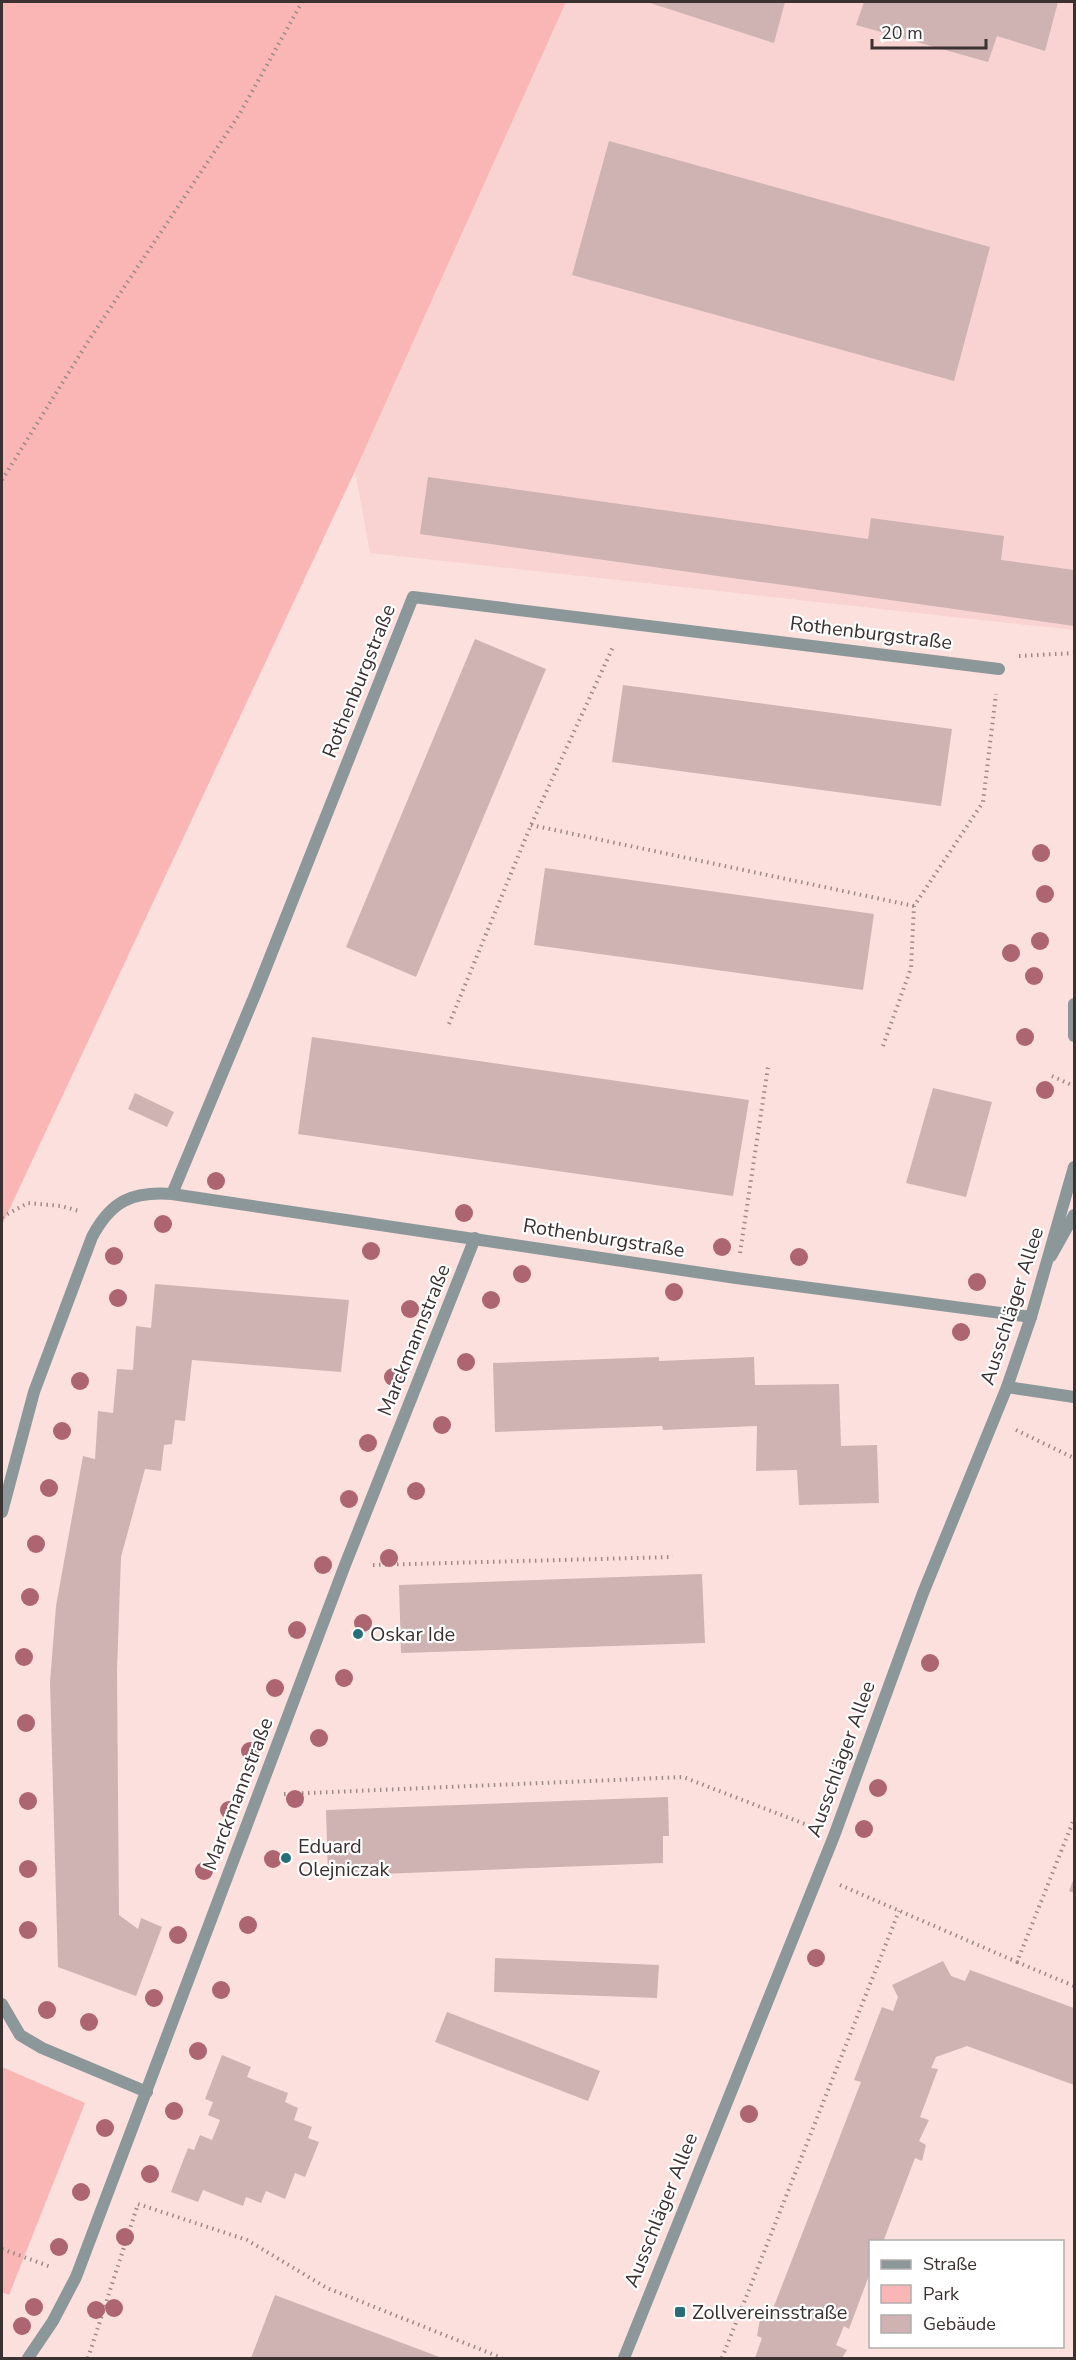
<svg xmlns="http://www.w3.org/2000/svg" width="1076" height="2360" font-family="'Nunito Sans',sans-serif">
<rect width="100%" height="100%" fill="#fce0de"/>
<!-- built -->
<polygon fill="#f8d3d1" points="566,2 1074,2 1074,630 370,553 355,471"/>
<!-- green -->
<g fill="#f9b6b4">
<polygon points="2,2 566,2 355,471 2,1225"/>
<polygon points="2,2067 85,2103 9,2295 2,2292"/>
</g>
<!-- building -->
<g fill="#ceb3b2">
<polygon points="647,2 785,2 774,43"/>
<polygon points="864,2 1058,2 1045,51 997,36 988,62 856,25"/>
<polygon points="609,141 990,247 954,381 572,275"/>
<polygon points="428,477 868,539 871,518 1004,536 1001,560 1074,570 1074,626 420,534"/>
<polygon points="475,639 546,669 416,977 346,947"/>
<polygon points="623,685 952,729 941,806 612,762"/>
<polygon points="545,868 874,914 863,990 534,945"/>
<polygon points="312,1037 749,1100 733,1196 298,1134"/>
<polygon points="933,1088 992,1102 966,1197 906,1183"/>
<polygon points="135,1093 174,1112 167,1127 128,1109"/>
<polygon points="155,1284 349,1300 341,1372 192,1360 185,1421 175,1420 172,1444 164,1445 161,1471 145,1469 121,1557 117,1670 119,1915 138,1929 141,1918 162,1927 136,1996 58,1967 50,1682 56,1606 83,1456 95,1459 98,1411 113,1413 117,1369 133,1370 136,1326 151,1328"/>
<polygon points="659,1357 659,1361 754,1357 755,1385 839,1384 841,1446 877,1445 879,1503 799,1505 797,1470 756,1471 757,1426 663,1430 662,1426 495,1432 493,1363"/>
<polygon points="702,1574 705,1643 401,1653 399,1585"/>
<polygon points="668,1797 669,1836 663,1836 663,1863 328,1876 326,1810"/>
<polygon points="1074,1878 1074,1893 1069,1891"/>
<polygon points="495,1958 659,1965 657,1998 494,1992"/>
<polygon points="943,1961 951,1976 965,1981 970,1970 1074,2008 1074,2085 967,2046 936,2057 931,2068 938,2069 920,2117 929,2120 919,2141 926,2145 922,2161 915,2158 883,2242 870,2242 870,2273 849,2329 844,2326 836,2345 847,2350 842,2358 755,2358 762,2338 757,2336 760,2319 769,2319 861,2082 854,2080 882,2007 893,2011 898,1997 892,1985"/>
<polygon points="447,2012 600,2071 588,2101 435,2042"/>
<polygon points="222,2055 251,2067 247,2077 288,2093 285,2102 298,2108 294,2120 312,2127 308,2138 319,2142 305,2177 295,2173 285,2199 266,2191 261,2203 246,2197 243,2206 203,2190 198,2202 171,2192 188,2148 194,2150 200,2135 212,2140 220,2120 208,2115 213,2102 205,2099"/>
<polygon points="275,2295 442,2358 251,2358"/>
</g>
<g fill="none" stroke-linecap="round" stroke-linejoin="round">
<!-- path -->
<g stroke="#9d8a89" stroke-width="4" stroke-dasharray="1.5 4.5" stroke-linecap="butt">
<polyline points="2,480 89,340 239,115 302,2"/>
<polyline points="1019,656 1074,653"/>
<polyline points="531,825 914,906"/>
<polyline points="449,1024 531,825 613,647"/>
<polyline points="883,1046 911,968 914,906 983,802 996,694"/>
<polyline points="1052,1076 1074,1086"/>
<polyline points="2,1217 28,1203 61,1206 79,1211"/>
<polyline points="740,1253 768,1067"/>
<polyline points="1016,1430 1074,1458"/>
<polyline points="373,1565 673,1557"/>
<polyline points="284,1794 683,1777 810,1826"/>
<polyline points="840,1885 1017,1962 1074,1819"/>
<polyline points="1017,1962 1074,1986"/>
<polyline points="2,2249 51,2267"/>
<polyline points="88,2358 138,2204 247,2240 327,2288 502,2358"/>
<polyline points="722,2358 899,1911"/>
</g>
<!-- service -->
<g stroke="#8b9799" stroke-width="12">
<polyline points="1074,1004 1074,1036"/>
<polyline points="1051,1256 1074,1215"/>
<polyline points="1007,1387 1074,1397"/>
</g>
<!-- minor -->
<g stroke="#8b9799" stroke-width="12">
<polyline points="172,1194 257,990 413,597 999,669"/>
<path d="M2 1512 34 1392 92 1237C111 1201 132 1191 172 1194L736 1278 1031 1317"/>
<polyline points="2,2004 20,2035 42,2048 147,2092"/>
<polyline points="28,2358 53,2321 76,2277 345,1565 475,1238"/>
</g>
<!-- tertiary -->
<polyline stroke="#8b9799" stroke-width="12" points="624,2358 834,1836 923,1593 1007,1387 1031,1317 1074,1167"/>
</g>
<!-- trees -->
<g fill="#ad6571">
<circle cx="1041" cy="853" r="9"/>
<circle cx="1045" cy="894" r="9"/>
<circle cx="1040" cy="941" r="9"/>
<circle cx="1011" cy="953" r="9"/>
<circle cx="1034" cy="976" r="9"/>
<circle cx="1025" cy="1037" r="9"/>
<circle cx="1045" cy="1090" r="9"/>
<circle cx="216" cy="1181" r="9"/>
<circle cx="464" cy="1213" r="9"/>
<circle cx="163" cy="1224" r="9"/>
<circle cx="722" cy="1247" r="9"/>
<circle cx="371" cy="1251" r="9"/>
<circle cx="114" cy="1256" r="9"/>
<circle cx="799" cy="1257" r="9"/>
<circle cx="522" cy="1274" r="9"/>
<circle cx="977" cy="1282" r="9"/>
<circle cx="674" cy="1292" r="9"/>
<circle cx="118" cy="1298" r="9"/>
<circle cx="491" cy="1300" r="9"/>
<circle cx="410" cy="1309" r="9"/>
<circle cx="961" cy="1332" r="9"/>
<circle cx="466" cy="1362" r="9"/>
<circle cx="393" cy="1377" r="9"/>
<circle cx="80" cy="1381" r="9"/>
<circle cx="442" cy="1425" r="9"/>
<circle cx="62" cy="1431" r="9"/>
<circle cx="368" cy="1443" r="9"/>
<circle cx="49" cy="1488" r="9"/>
<circle cx="416" cy="1491" r="9"/>
<circle cx="349" cy="1499" r="9"/>
<circle cx="36" cy="1544" r="9"/>
<circle cx="389" cy="1558" r="9"/>
<circle cx="323" cy="1565" r="9"/>
<circle cx="30" cy="1597" r="9"/>
<circle cx="363" cy="1623" r="9"/>
<circle cx="297" cy="1630" r="9"/>
<circle cx="24" cy="1657" r="9"/>
<circle cx="930" cy="1663" r="9"/>
<circle cx="344" cy="1678" r="9"/>
<circle cx="275" cy="1688" r="9"/>
<circle cx="26" cy="1723" r="9"/>
<circle cx="319" cy="1738" r="9"/>
<circle cx="250" cy="1751" r="9"/>
<circle cx="878" cy="1788" r="9"/>
<circle cx="295" cy="1799" r="9"/>
<circle cx="28" cy="1801" r="9"/>
<circle cx="229" cy="1810" r="9"/>
<circle cx="864" cy="1829" r="9"/>
<circle cx="273" cy="1859" r="9"/>
<circle cx="28" cy="1869" r="9"/>
<circle cx="204" cy="1871" r="9"/>
<circle cx="248" cy="1925" r="9"/>
<circle cx="28" cy="1930" r="9"/>
<circle cx="178" cy="1935" r="9"/>
<circle cx="816" cy="1958" r="9"/>
<circle cx="221" cy="1990" r="9"/>
<circle cx="154" cy="1998" r="9"/>
<circle cx="47" cy="2010" r="9"/>
<circle cx="89" cy="2022" r="9"/>
<circle cx="198" cy="2051" r="9"/>
<circle cx="174" cy="2111" r="9"/>
<circle cx="749" cy="2114" r="9"/>
<circle cx="105" cy="2128" r="9"/>
<circle cx="150" cy="2174" r="9"/>
<circle cx="81" cy="2192" r="9"/>
<circle cx="125" cy="2237" r="9"/>
<circle cx="59" cy="2247" r="9"/>
<circle cx="34" cy="2307" r="9"/>
<circle cx="114" cy="2308" r="9"/>
<circle cx="96" cy="2310" r="9"/>
<circle cx="22" cy="2326" r="9"/>
</g>
<!-- markers -->
<g fill="#266f78" stroke="#fff" stroke-width="2">
<circle cx="358" cy="1634" r="6"/>
<circle cx="286" cy="1858" r="6"/>
<rect x="674" y="2306" width="12" height="12" rx="3"/>
</g>
<g text-anchor="middle" dominant-baseline="central" stroke-width="4.5" stroke-linejoin="round" paint-order="stroke">
<!-- street labels -->
<g font-size="20" fill="#3b3130" stroke="#fff">
<text transform="translate(871 633) rotate(7)">Rothenburgstraße</text>
<text transform="translate(359 681) rotate(-68)">Rothenburgstraße</text>
<text transform="translate(604 1238) rotate(9)">Rothenburgstraße</text>
<text transform="translate(1012 1306) rotate(-72)">Ausschläger Allee</text>
<text transform="translate(414 1340) rotate(-68)">Marckmannstraße</text>
<text transform="translate(841 1759) rotate(-70)">Ausschläger Allee</text>
<text transform="translate(238 1794) rotate(-69)">Marckmannstraße</text>
<text transform="translate(661 2210) rotate(-68)">Ausschläger Allee</text>
</g>
<!-- poi labels -->
<g font-size="20" fill="#3b3130" stroke="#fff" text-anchor="start">
<text x="370" y="1634">Oskar Ide</text>
<text x="298" y="1846">Eduard<tspan x="298" dy="23">Olejniczak</tspan></text>
<text x="692" y="2312">Zollvereinsstraße</text>
</g>
</g>
<!-- border -->
<rect width="1076" height="2360" fill="none" stroke="#3b3130" stroke-width="6"/>
<!-- legend -->
<rect x="869" y="2240" width="195" height="108" fill="#ffffff" stroke="#b1adac" stroke-width="1.5"/>
<rect x="881" y="2260" width="30" height="9" fill="#8b9799" stroke="#b1adac" stroke-width="1.5"/>
<text x="923" y="2270" font-size="18" fill="#3b3130">Straße</text>
<rect x="881" y="2285" width="30" height="18" fill="#f9b6b4" stroke="#b1adac" stroke-width="1.5"/>
<text x="923" y="2300" font-size="18" fill="#3b3130">Park</text>
<rect x="881" y="2315" width="30" height="18" fill="#ceb3b2" stroke="#b1adac" stroke-width="1.5"/>
<text x="923" y="2330" font-size="18" fill="#3b3130">Gebäude</text>
<!-- scale -->
<path d="M872 39v9h114v-9" fill="none" stroke="#3b3130" stroke-width="3"/>
<text x="881" y="39" font-size="18" fill="#3b3130" stroke="#ffffff" stroke-width="4.5" paint-order="stroke">20 m</text>
</svg>
